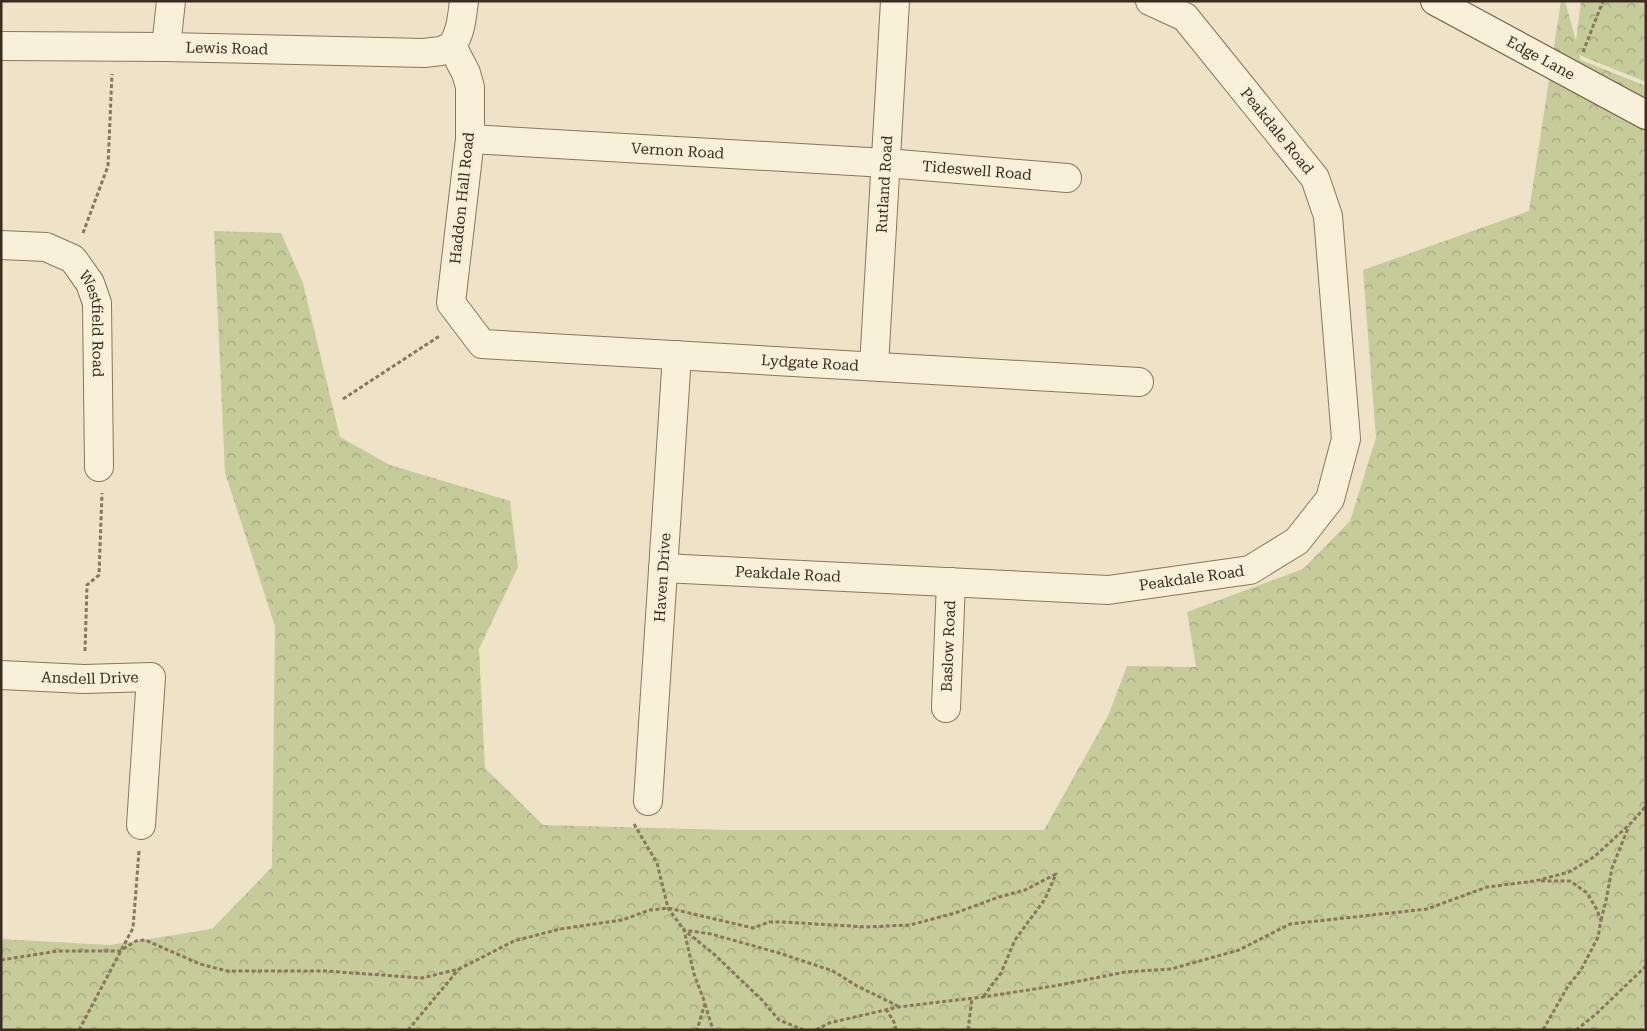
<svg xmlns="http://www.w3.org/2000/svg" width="1647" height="1031" font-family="'Roboto Serif',serif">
<defs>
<pattern id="park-crowns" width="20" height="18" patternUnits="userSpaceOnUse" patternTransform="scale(1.25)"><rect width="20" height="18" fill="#c5cc9a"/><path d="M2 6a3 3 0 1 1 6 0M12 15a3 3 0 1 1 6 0" fill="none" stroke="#a1a67d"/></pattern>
</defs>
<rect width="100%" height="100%" fill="#eee3c6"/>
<!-- park -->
<polygon fill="url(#park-crowns)" points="1561,1 1565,1 1576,41 1581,1 1646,1 1646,82 1579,55 1581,60 1646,86 1646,1024 1640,1030 1,1030 1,939 110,945 212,929 272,867 275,626 225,473 214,231 281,233 303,283 340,437 390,465 510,501 518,567 479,649 485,768 543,825 731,830 1044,830 1108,716 1127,666 1196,667 1187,612 1303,569 1350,521 1376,438 1363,270 1529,211"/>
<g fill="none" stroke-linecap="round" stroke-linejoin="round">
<!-- street casing -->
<g stroke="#89765c" stroke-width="30">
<g id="street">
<path id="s1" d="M1 46 166 47 424 53 441 51 452 46"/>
<path id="s2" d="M452 46 466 73 470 87V139L451 303 482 344 1139 382"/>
<path d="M452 46C461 32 462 17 464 1"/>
<polyline points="166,47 171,1"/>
<path id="s3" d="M470 139 886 163 1067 178"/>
<path id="s4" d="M1 245 46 247 73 259 90 283 97 303 99 467"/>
<path id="s5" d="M874 366 895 1"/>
<path id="s6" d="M663 568 1108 590 1250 570 1297 541 1330 499 1346 439 1328 216 1315 178 1185 17 1150 1"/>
<path id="s7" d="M1 675 84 679 151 677 141 825"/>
<path id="s8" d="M946 708 951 582"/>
<path id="s9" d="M648 801 677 355"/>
</g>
</g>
<!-- secondary casing -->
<g stroke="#6b573f" stroke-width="30">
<g id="secondary">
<path id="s10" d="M1435 1 1646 115"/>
</g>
</g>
<!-- path -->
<g stroke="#89765c" stroke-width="3" stroke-dasharray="4 2.5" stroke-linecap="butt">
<polyline points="1583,52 1603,1"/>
<polyline points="83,233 108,166 112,74"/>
<polyline points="343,399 441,335"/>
<polyline points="85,651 87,585 99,575 102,493"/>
<polyline points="634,824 657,863 668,908 684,930 694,974 705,1003 697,1030"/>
<polyline points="1541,881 1570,881 1587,893 1596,908 1601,920 1598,937 1581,970 1568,986 1543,1030"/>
<polyline points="1601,920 1606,901 1612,868 1629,826"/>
<polyline points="1,960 58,951 120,951 136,941 145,940 200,964 227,971 326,971 422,978 459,969 514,941 560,929 622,920 650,910 668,908 753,928 769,922 783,922 866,927 910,925 955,913 999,897 1025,890 1056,874 1045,899 1015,940 1001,973 983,997"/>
<polyline points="705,1004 713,1030"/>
<polyline points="886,1009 894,1022 896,1030"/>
<polyline points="79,1030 133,928 139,851"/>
<polyline points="408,1030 459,969"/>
<polyline points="804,1030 779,1020 762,1000 715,955 684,930 711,934 779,953 833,971 857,986 898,1006"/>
<polyline points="816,1030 829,1023 898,1007 983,997 1054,986 1125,972 1171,969 1239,950 1290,924 1427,909 1487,887 1535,881 1569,872 1594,857 1631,823 1646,806"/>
<polyline points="968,1030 972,998"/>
<polyline points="1576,1030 1595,1015 1646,966"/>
</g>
<!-- street -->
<use href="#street" stroke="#f9f0d9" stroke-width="28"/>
<!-- secondary -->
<use href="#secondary" stroke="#f9f0d9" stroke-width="28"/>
</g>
<g text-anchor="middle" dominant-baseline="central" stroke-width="5" stroke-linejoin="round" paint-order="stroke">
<!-- street labels -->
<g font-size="15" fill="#3a2d1f" stroke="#f5edd6">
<text stroke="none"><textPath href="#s1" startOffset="226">Lewis Road</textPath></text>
<text stroke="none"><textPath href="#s10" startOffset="120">Edge Lane</textPath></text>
<text transform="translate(1277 131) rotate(51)">Peakdale Road</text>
<text stroke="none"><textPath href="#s3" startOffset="208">Vernon Road</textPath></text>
<text stroke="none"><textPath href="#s3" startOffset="508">Tideswell Road</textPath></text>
<text stroke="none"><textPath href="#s5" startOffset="182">Rutland Road</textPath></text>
<text transform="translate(462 198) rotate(-84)">Haddon Hall Road</text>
<text stroke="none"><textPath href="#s4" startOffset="145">Westfield Road</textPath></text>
<text stroke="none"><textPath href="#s2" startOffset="642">Lydgate Road</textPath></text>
<text stroke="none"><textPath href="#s6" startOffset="125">Peakdale Road</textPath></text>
<text stroke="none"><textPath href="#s9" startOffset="224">Haven Drive</textPath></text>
<text stroke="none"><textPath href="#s6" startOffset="530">Peakdale Road</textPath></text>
<text stroke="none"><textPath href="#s8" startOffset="62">Baslow Road</textPath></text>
<text stroke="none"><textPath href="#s7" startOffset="89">Ansdell Drive</textPath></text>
</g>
</g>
<!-- border -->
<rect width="1647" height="1031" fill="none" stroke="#3a2d1f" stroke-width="5"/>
</svg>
